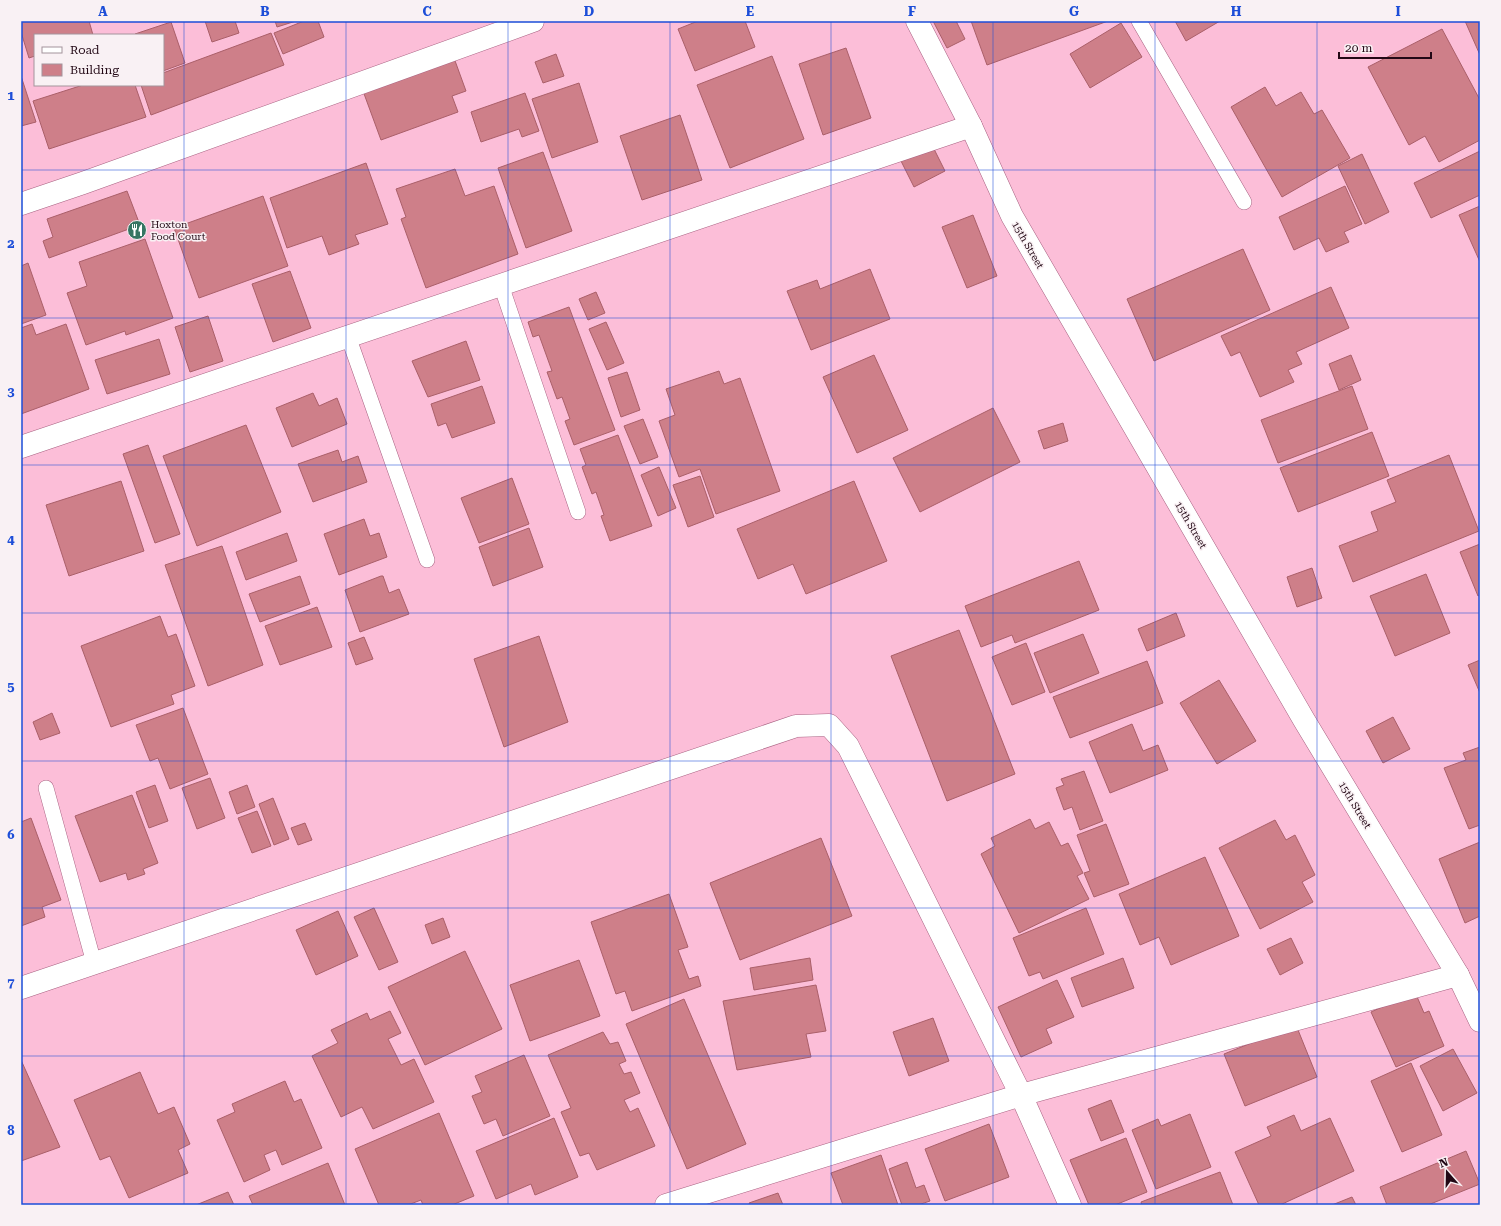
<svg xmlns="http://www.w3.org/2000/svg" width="1501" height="1226" font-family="'Roboto Serif',serif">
<rect width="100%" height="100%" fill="#fcbed8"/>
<!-- building -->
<g fill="#ce7f89" stroke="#aa5f69">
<polygon points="21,21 89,21 93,35 35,35 35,56 29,58 21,32"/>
<polygon points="205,21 235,21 239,33 212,42"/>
<polygon points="275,21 296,21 277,27"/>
<polygon points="304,21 318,21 324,37 283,54 274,33"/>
<polygon points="698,21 745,21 755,47 695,71 678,29"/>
<polygon points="933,21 956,21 965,39 947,48"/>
<polygon points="971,21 1108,21 987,65"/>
<polygon points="1175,21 1220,21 1186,41"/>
<polygon points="1465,21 1480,21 1480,55"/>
<polygon points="171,22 185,63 163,71 163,35 136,35 135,34"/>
<polygon points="1121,23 1142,57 1090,88 1070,54"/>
<polygon points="1442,29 1480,100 1480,140 1439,162 1425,136 1409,145 1368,67"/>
<polygon points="271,33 284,65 151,115 141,85 163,85 163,73"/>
<polygon points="846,48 871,118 823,135 799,64"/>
<polygon points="556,54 564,76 543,83 535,62"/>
<polygon points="772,56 804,139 730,168 697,85"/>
<polygon points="454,58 466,91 452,96 458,112 381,140 363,91"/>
<polygon points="21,76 36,122 21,126"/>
<polygon points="579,83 598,142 552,158 532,99"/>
<polygon points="83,85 135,85 146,117 49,149 33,101"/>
<polygon points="1265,87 1276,106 1301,92 1314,114 1322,110 1350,158 1282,197 1231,107"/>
<polygon points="525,93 539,131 522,137 519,129 481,142 471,112"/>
<polygon points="680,115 702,180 642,200 620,136"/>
<polygon points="931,143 945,171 914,187 900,159"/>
<polygon points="1480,151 1480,195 1431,218 1414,183"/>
<polygon points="543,152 572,231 526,248 498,168"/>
<polygon points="1362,154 1389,212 1365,224 1338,166"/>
<polygon points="366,163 388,224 355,235 359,244 329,255 322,236 287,248 270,198"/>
<polygon points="455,169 465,196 494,186 518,254 426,288 401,219 406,217 396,189"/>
<polygon points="1345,186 1362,224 1344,232 1349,242 1326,252 1319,238 1294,250 1279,217"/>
<polygon points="127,191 140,225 49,258 43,241 53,237 47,219"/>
<polygon points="263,196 288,266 199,298 174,228"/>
<polygon points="1480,206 1480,262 1459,215"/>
<polygon points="973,215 997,276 967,288 942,227"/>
<polygon points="145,239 173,318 126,335 125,331 86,345 67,293 87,286 79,262"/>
<polygon points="1243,249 1270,310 1154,361 1127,299"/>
<polygon points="28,263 46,315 21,324 21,266"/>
<polygon points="870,269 890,319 811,350 787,291 817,280 820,289"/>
<polygon points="290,271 311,328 273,342 252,284"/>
<polygon points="1331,287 1349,328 1296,352 1302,364 1288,370 1294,382 1260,397 1240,352 1231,356 1221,336"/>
<polygon points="596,292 605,313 588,320 579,299"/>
<polygon points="569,307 615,430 574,445 565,421 570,419 562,397 557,399 547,372 552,371 539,335 533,337 528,322"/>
<polygon points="208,316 223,361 190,372 175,327"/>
<polygon points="606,322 624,363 607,370 589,329"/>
<polygon points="32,324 36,335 66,324 89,389 21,414 21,328"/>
<polygon points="159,339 170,374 107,394 95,360"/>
<polygon points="466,341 480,380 428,397 412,361"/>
<polygon points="874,355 908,430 857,453 823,377"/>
<polygon points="1351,355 1361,380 1339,390 1329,364"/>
<polygon points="719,371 724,384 740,378 780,491 716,514 700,469 679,477 659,421 675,415 666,389"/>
<polygon points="627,372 640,410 621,417 608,378"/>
<polygon points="482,386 495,423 452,438 446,423 438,426 431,404"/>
<polygon points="1352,386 1368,429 1278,463 1261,420"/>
<polygon points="313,393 319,406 337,398 347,424 292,447 276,408"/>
<polygon points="993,408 1020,462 920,512 893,458"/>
<polygon points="643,419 658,457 640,464 624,426"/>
<polygon points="1063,423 1068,441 1044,449 1038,431"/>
<polygon points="246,425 281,512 197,546 163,456"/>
<polygon points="1372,432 1389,476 1298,512 1280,468"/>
<polygon points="618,435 652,526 610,541 601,516 604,515 596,492 592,494 582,467 586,465 580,449"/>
<polygon points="148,445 180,534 155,543 123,454"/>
<polygon points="338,450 342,462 358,456 367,482 313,502 298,464"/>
<polygon points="1449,455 1479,531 1353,582 1339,546 1378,531 1371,512 1396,502 1387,480"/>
<polygon points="659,467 676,508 658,516 641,475"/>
<polygon points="700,476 714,517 688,527 673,485"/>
<polygon points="512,478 529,524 479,543 461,498"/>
<polygon points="121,481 144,551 69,576 46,505"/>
<polygon points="854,481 887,561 806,594 793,564 758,579 737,529"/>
<polygon points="364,519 370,536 379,533 387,557 339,575 324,534"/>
<polygon points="529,528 543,567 493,586 479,547"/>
<polygon points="287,533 297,561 246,580 236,552"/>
<polygon points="1480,544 1480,595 1478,596 1460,552"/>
<polygon points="222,546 263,665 208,686 165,565"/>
<polygon points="1079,561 1099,610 1015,643 1012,635 981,647 965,606"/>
<polygon points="1312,568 1322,598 1297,607 1287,577"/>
<polygon points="1426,574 1450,633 1395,656 1370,596"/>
<polygon points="300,576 310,604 260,622 249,594"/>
<polygon points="381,576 383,576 389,593 399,589 409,614 360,632 345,590"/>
<polygon points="317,607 332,647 280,665 265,626"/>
<polygon points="1176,613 1185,636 1147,651 1138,629"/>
<polygon points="160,616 168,637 176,634 195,686 171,695 174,704 111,727 81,646"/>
<polygon points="959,630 1015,774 947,801 891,656"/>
<polygon points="1083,634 1099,673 1050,693 1034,653"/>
<polygon points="539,636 568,722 504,747 474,659"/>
<polygon points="364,637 373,659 356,665 348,643"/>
<polygon points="1026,643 1045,692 1012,705 992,657"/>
<polygon points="1480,660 1480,693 1468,665"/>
<polygon points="1147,661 1163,703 1070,738 1053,697"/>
<polygon points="1219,680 1256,741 1217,764 1180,703"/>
<polygon points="183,708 208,774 170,789 158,758 150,761 136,725"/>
<polygon points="52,713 60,733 40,740 33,722"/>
<polygon points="1393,717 1410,749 1383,763 1366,731"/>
<polygon points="1132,724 1143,751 1158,745 1168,770 1110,793 1089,742"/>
<polygon points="1480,747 1480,825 1469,829 1444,768 1466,760 1463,753"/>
<polygon points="1084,771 1103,821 1080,830 1072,807 1064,810 1056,788 1064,785 1061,779"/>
<polygon points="210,778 225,818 197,829 182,788"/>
<polygon points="155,785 168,821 149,828 136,792"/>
<polygon points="247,785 255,807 237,814 229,792"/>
<polygon points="132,795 158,863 143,869 145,874 128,880 126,873 100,882 75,816"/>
<polygon points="273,798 289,839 274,845 259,804"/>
<polygon points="257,811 271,846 252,853 238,818"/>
<polygon points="31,818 61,900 42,907 45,917 21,926 21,822"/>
<polygon points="1030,819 1035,829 1049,822 1061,846 1068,843 1083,873 1077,876 1089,899 1019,933 981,854 995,846 991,838"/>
<polygon points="1275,820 1286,840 1295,835 1315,875 1302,882 1313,902 1260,929 1219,848"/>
<polygon points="305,823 312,840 298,845 291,828"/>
<polygon points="1106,824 1129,884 1094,897 1084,873 1090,871 1077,835"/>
<polygon points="821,838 852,916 740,960 710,883"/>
<polygon points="1480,842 1480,916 1465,923 1439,859"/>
<polygon points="1205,857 1239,936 1171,965 1159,937 1140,945 1119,894"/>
<polygon points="669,894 688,947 678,950 689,979 698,976 701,986 632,1011 625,991 616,994 591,922"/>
<polygon points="374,908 398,962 379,970 354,917"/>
<polygon points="1086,908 1104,954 1043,979 1040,972 1029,976 1013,938"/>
<polygon points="338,911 358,956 316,975 296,930"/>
<polygon points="443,918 450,937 432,944 425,925"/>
<polygon points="1291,938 1303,963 1280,975 1267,949"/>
<polygon points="465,951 502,1029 425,1065 388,987"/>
<polygon points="810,958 813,980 754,990 750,968"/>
<polygon points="1123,958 1134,988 1082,1007 1071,978"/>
<polygon points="579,960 600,1016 530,1041 510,985"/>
<polygon points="1057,980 1074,1017 1046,1029 1052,1043 1021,1057 998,1007"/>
<polygon points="816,985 826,1031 806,1034 811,1057 737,1070 723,1001"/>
<polygon points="1415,992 1424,1013 1429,1011 1444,1046 1396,1067 1371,1012"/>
<polygon points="684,999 746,1144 687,1169 626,1024"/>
<polygon points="390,1011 401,1033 388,1039 401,1065 414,1059 434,1102 373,1129 362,1107 341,1117 312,1056 338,1043 331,1030 367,1013 370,1020"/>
<polygon points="933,1018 949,1061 909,1076 893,1032"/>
<polygon points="1296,1025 1317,1077 1245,1106 1224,1054"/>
<polygon points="603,1032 610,1044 618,1042 626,1061 619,1064 624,1074 631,1072 640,1093 624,1100 630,1112 638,1108 655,1146 597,1170 589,1153 580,1156 561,1112 571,1108 548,1055"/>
<polygon points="1453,1049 1477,1093 1443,1111 1420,1066"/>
<polygon points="524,1055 550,1116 503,1136 496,1119 484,1124 472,1096 482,1092 475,1076"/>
<polygon points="21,1060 60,1147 21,1161"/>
<polygon points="1411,1063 1442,1135 1402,1152 1371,1081"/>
<polygon points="140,1072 158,1114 174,1107 190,1144 178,1150 188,1173 129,1198 110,1156 100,1160 74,1100"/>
<polygon points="285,1081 294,1102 301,1099 322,1148 282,1165 276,1150 264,1155 270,1170 244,1182 217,1120 235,1112 232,1104"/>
<polygon points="1111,1100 1124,1132 1101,1141 1088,1109"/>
<polygon points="439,1113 474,1196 452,1205 423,1205 421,1200 408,1205 379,1205 355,1149"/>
<polygon points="1190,1114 1211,1167 1156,1189 1132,1130 1158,1119 1161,1126"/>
<polygon points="1294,1115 1301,1131 1330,1118 1354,1171 1280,1205 1259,1205 1235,1152 1271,1136 1267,1127"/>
<polygon points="554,1118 578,1177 535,1195 531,1184 496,1199 476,1151"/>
<polygon points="989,1124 1009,1177 945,1201 925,1149"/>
<polygon points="1126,1138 1147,1192 1115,1205 1089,1205 1070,1160"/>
<polygon points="1466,1151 1480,1184 1428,1205 1387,1205 1380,1187"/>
<polygon points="881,1155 898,1205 843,1205 831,1173"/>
<polygon points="907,1162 916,1188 924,1185 930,1201 918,1205 902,1205 889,1169"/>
<polygon points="328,1163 345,1205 253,1205 249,1196"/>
<polygon points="1220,1172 1233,1205 1142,1205 1141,1202"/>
<polygon points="228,1192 234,1205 196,1205"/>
<polygon points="778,1193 783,1205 750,1205 749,1203"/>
<polygon points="1352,1197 1356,1205 1332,1205"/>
</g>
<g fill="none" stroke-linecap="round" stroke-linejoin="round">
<!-- service casing -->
<g stroke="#a86282" stroke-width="16">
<g id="service">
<polyline points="1139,21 1244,202"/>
<polyline points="501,285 578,512"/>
<polyline points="348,336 427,560"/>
<polyline points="46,788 94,963"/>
</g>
</g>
<!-- minor casing -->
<g stroke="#a86282" stroke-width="23">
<g id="minor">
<polyline points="917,21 971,126 1012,216 1304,720 1458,975 1480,1021"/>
<polyline points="21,204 83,183 533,21"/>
<polyline points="21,447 971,126"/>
<polyline points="21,988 796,726 829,725 848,746 1021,1095 1070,1205"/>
<polyline points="666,1205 1021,1095 1458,975"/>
</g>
</g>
<!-- service -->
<use href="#service" stroke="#fff" stroke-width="15"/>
<!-- minor -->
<use href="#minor" stroke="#fff" stroke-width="22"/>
</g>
<!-- grid -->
<path fill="none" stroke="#1d4ed8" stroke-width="1" stroke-opacity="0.55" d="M184 21V1205M346 21V1205M508 21V1205M670 21V1205M831 21V1205M993 21V1205M1155 21V1205M1317 21V1205M21 170H1480M21 318H1480M21 465H1480M21 613H1480M21 761H1480M21 908H1480M21 1056H1480"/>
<!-- icons -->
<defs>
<g id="restaurant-disc" transform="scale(1)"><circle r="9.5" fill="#367563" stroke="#f9f1f4"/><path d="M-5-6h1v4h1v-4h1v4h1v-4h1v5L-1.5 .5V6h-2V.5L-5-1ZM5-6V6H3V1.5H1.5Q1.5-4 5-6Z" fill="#fff"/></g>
</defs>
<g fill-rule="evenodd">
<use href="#restaurant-disc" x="137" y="230"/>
</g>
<g text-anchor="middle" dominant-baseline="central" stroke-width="3" stroke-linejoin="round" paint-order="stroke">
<!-- poi labels -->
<g font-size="10" fill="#220815" stroke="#f9f1f4" text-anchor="start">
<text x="151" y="224">Hoxton<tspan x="151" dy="12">Food Court</tspan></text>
</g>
<!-- street labels -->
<g font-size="10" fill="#220815" stroke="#f9f1f4">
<text transform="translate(1028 245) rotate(60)">15th Street</text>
<text transform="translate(1191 525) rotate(60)">15th Street</text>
<text transform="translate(1355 805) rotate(59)">15th Street</text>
</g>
</g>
<!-- border -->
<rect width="1501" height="1226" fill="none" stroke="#f9f1f4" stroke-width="44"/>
<!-- legend -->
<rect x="34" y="34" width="130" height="52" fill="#f9f1f4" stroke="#a3949b"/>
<rect x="42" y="47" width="20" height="6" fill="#ffffff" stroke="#a3949b"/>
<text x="70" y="54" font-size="12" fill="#220815">Road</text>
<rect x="42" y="64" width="20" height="12" fill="#ce7f89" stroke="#a3949b"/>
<text x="70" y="74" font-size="12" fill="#220815">Building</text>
<!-- north arrow -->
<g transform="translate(1447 1172) rotate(340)" stroke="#f9f1f4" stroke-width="3" paint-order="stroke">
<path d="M0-3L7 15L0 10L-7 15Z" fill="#220815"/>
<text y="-6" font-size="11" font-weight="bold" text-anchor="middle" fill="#220815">N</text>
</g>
<!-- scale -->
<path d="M1339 52v6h92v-6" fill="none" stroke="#220815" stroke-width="2"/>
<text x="1345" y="52" font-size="12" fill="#220815" stroke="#f9f1f4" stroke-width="3" paint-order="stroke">20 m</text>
<rect x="22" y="22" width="1457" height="1182" fill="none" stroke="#1d4ed8" stroke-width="1.5"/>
<g font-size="13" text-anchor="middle" font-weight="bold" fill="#1d4ed8">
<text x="103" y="16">A</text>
<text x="265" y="16">B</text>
<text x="427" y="16">C</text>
<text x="589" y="16">D</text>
<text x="750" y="16">E</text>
<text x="912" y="16">F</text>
<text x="1074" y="16">G</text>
<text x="1236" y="16">H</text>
<text x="1398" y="16">I</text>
<text x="11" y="100">1</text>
<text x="11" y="248">2</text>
<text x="11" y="396">3</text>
<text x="11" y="544">4</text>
<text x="11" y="691">5</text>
<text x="11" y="839">6</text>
<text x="11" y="987">7</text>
<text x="11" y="1135">8</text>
</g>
</svg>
